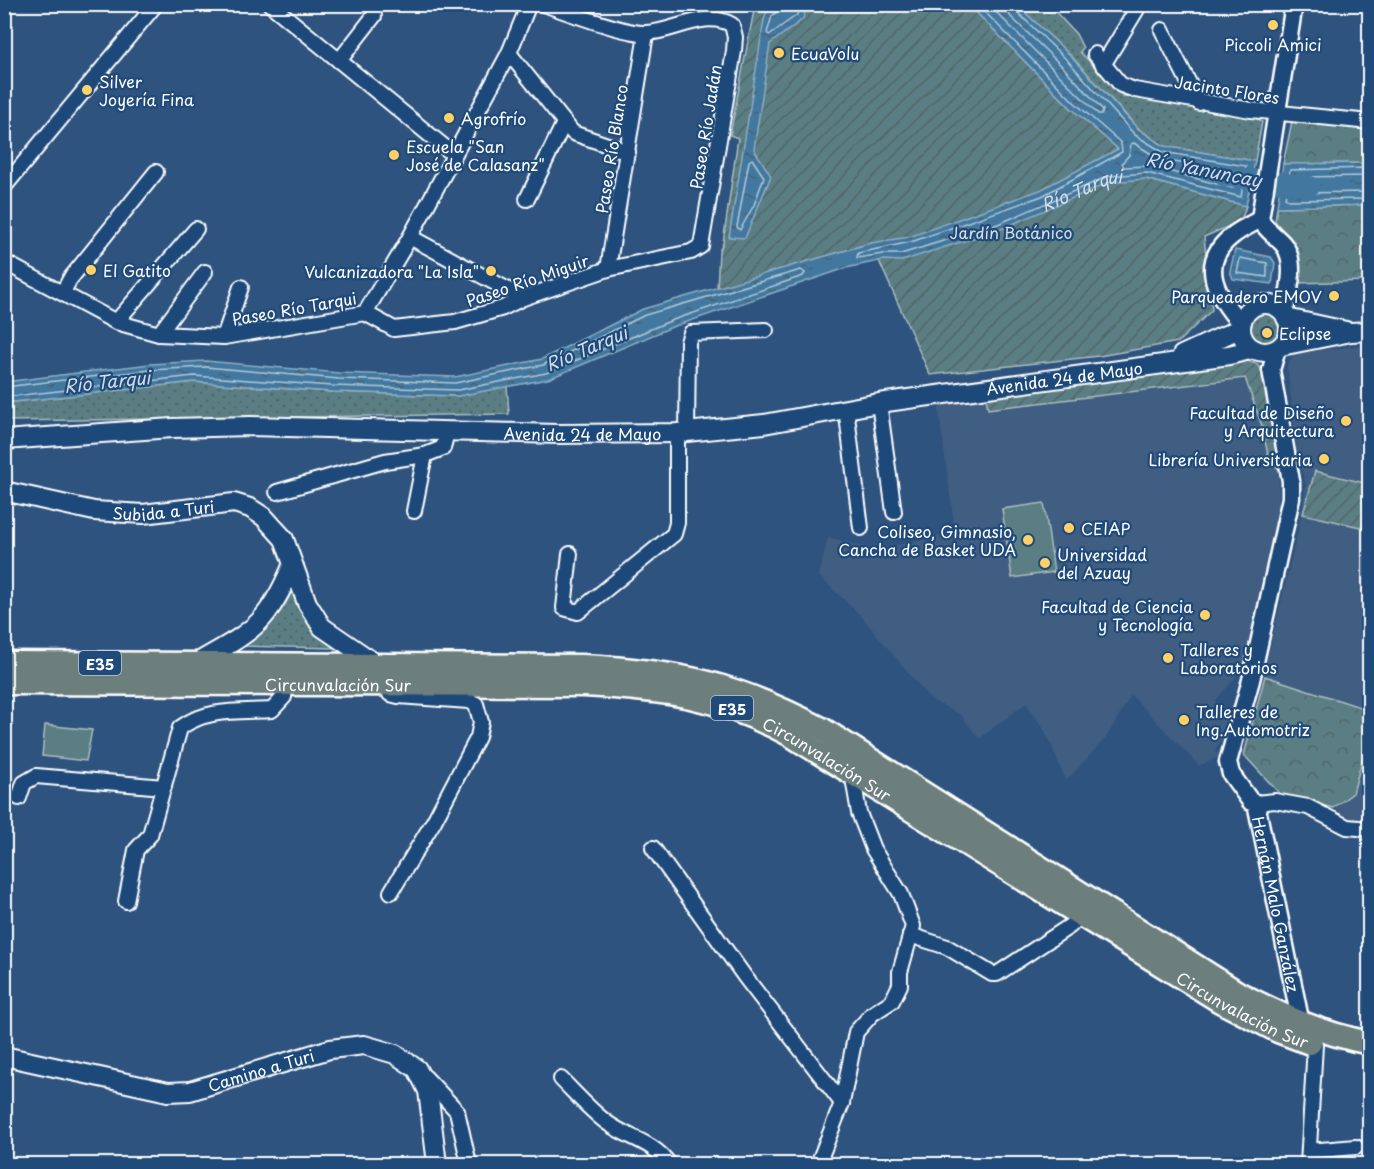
<svg xmlns="http://www.w3.org/2000/svg" width="1374" height="1169" font-family="'Playpen Sans',sans-serif">
<defs>
<pattern id="grass-dots" width="8" height="8" patternUnits="userSpaceOnUse" patternTransform="scale(1.5)"><rect width="8" height="8" fill="#5a7e83"/><path d="M2 2h.1M6 6h.1" fill="none" stroke="#536568" stroke-width="1.8" stroke-linecap="round"/></pattern>
<pattern id="park-crowns" width="20" height="18" patternUnits="userSpaceOnUse" patternTransform="scale(1.5)"><rect width="20" height="18" fill="#5a7e83"/><path d="M2 6a3 3 0 1 1 6 0M12 15a3 3 0 1 1 6 0" fill="none" stroke="#536568"/></pattern>
<pattern id="garden-furrows" width="10" height="10" patternUnits="userSpaceOnUse" patternTransform="scale(1.5)"><rect width="10" height="10" fill="#5a7e83"/><path d="M-1 1l2-2M0 10L10 0M9 11l2-2" fill="none" stroke="#536568"/></pattern>
<pattern id="water-ripples" width="26" height="14" patternUnits="userSpaceOnUse" patternTransform="scale(1.5)"><rect width="26" height="14" fill="#42789f"/><path d="M2 4q2-2 4 0t4 0M15 11q2-2 4 0t4 0" fill="none" stroke="#486071"/></pattern>
</defs>
<rect width="100%" height="100%" fill="#2e537e"/>
<filter id="ink" filterUnits="userSpaceOnUse"><feTurbulence type="fractalNoise" baseFrequency=".0167" numOctaves="2"/><feDisplacementMap in="SourceGraphic" scale="12" xChannelSelector="R" yChannelSelector="G"/><feConvolveMatrix kernelMatrix="1 2 1 2 8 2 1 2 1" color-interpolation-filters="sRGB"/></filter>
<g filter="url(#ink)">
<!-- built -->
<g fill="#415d82">
<polygon points="1369,345 1369,823 1344,822 1340,812 1333,808 1281,795 1244,755 1298,531 1306,485 1298,459 1287,365 1294,353"/>
<polygon points="1248,361 1256,364 1265,372 1279,469 1279,507 1242,670 1215,701 1228,713 1229,720 1225,734 1215,751 1221,756 1199,766 1131,695 1106,738 1066,781 1045,731 1026,703 979,739 961,715 930,699 862,617 819,576 828,537 876,550 955,532 938,405"/>
</g>
<!-- grass -->
<g fill="url(#grass-dots)" stroke="#acbec1" stroke-width="1.5">
<polygon points="1017,5 1049,5 1076,34 1083,48 1080,52 1123,96 1256,117 1262,122 1255,161 1164,146 1139,129 1072,57"/>
<circle cx="1265" cy="329" r="16"/>
<polygon points="194,382 332,392 458,396 507,386 509,414 5,421 4,403"/>
<path d="M293 588C301 614 312 632 335 648L238 646C265 633 282 615 293 588Z"/>
</g>
<!-- park -->
<g fill="url(#park-crowns)" stroke="#acbec1" stroke-width="1.5">
<polygon points="1292,121 1369,129 1369,163 1283,164"/>
<polygon points="1369,205 1369,281 1296,283 1294,244 1275,221 1277,207"/>
<polygon points="1265,676 1369,710 1369,734 1353,793 1333,808 1281,795 1244,755"/>
</g>
<!-- garden -->
<g fill="url(#garden-furrows)" stroke="#acbec1" stroke-width="1.5">
<polygon points="755,5 969,5 1071,108 1118,149 1146,179 1246,206 1241,221 1204,237 1212,310 1178,342 1099,356 930,375 871,243 717,288 719,252 723,243 738,138 730,135"/>
<polygon points="1248,361 1256,364 1265,372 1279,469 1269,460 1262,426 1245,378 988,409 986,398"/>
<polygon points="1315,471 1369,484 1369,529 1303,514"/>
</g>
<!-- pitch -->
<g fill="#5a7e83" stroke="#acbec1" stroke-width="1.5">
<polygon points="1044,503 1054,572 1012,578 1002,509"/>
<polygon points="45,725 92,730 86,761 42,756"/>
</g>
<!-- water -->
<g fill="url(#water-ripples)" stroke="#8eaec5" stroke-width="1.5">
<polygon points="779,4 807,5 803,19 770,44 754,149 771,176 745,238 729,237 764,20 767,11"/>
<polygon points="969,5 1017,5 1072,57 1138,129 1164,146 1255,161 1246,206 1146,179 1110,182 1001,229 902,261 883,260 846,268 672,327 548,379 458,396 332,392 194,382 5,403 5,382 150,364 206,361 339,373 455,377 542,359 643,309 871,243 909,237 1040,190 1118,149 1071,108"/>
<polygon points="1369,163 1369,205 1277,207 1283,164"/>
<polygon points="1235,250 1271,257 1275,263 1272,284 1233,279 1230,271"/>
</g>
<g fill="none" stroke-linecap="round" stroke-linejoin="round">
<!-- shore -->
<g stroke="#b3c9d9" stroke-width="1.5">
<polyline points="780,4 779,10 772,16 767,33 769,35 797,15 801,4"/>
<path id="s1" d="M977 4 1075 103 1121 143 1122 152 1042 196 911 242 858 253 857 258 883 254H901L998 224 1109 176 1147 173 1241 197 1246 166 1163 152 1135 135 1068 61 1016 11 1014 4"/>
<polyline points="988,4 1098,114 1102,114 1103,110 1063,67 1010,16 1006,4"/>
<polygon points="1134,143 1161,160 1237,172 1236,187 1232,188 1149,166 1124,167 1122,163 1129,155 1131,144"/>
<polygon points="752,159 764,177 754,205 740,230 737,227 749,161"/>
<polyline points="1370,168 1290,170 1285,198 1288,200 1370,199"/>
<polyline points="1370,176 1297,177 1293,190 1296,193 1370,192"/>
<polygon points="1240,258 1267,263 1267,277 1237,273"/>
<polyline points="4,387 150,370 206,367 339,379 455,383 543,365 645,315 801,270 805,273 803,276 670,321 546,373 458,390 332,386 194,376 4,397"/>
</g>
<!-- river -->
<polyline stroke="#42789f" stroke-width="21" points="1224,176 1309,186"/>
<!-- minor casing -->
<g stroke="#fff" stroke-width="18">
<g id="minor">
<polyline points="270,4 453,154"/>
<polyline points="1162,30 1199,103"/>
<polyline points="509,53 573,133 628,152"/>
<polyline points="1095,54 1121,85 1135,90 1251,110 1370,122"/>
<polyline points="339,61 374,16"/>
<polyline points="1103,65 1137,9"/>
<polyline points="4,187 156,4"/>
<polyline points="527,199 564,123"/>
<polyline points="410,237 523,298"/>
<polyline points="4,262 116,322 159,334 224,337 365,313"/>
<polyline points="608,269 646,34"/>
<polyline points="63,292 70,279 156,172"/>
<path d="M365 313 394 329 455 322 503 308 523 298 608 269 691 252 701 246 734 51 735 37 732 25C705 9 675 32 646 33 627 35 565 11 543 4"/>
<polyline points="365,313 410,237 509,53 529,4"/>
<polyline points="116,322 196,229"/>
<polyline points="159,334 205,272"/>
<polyline points="224,337 241,287"/>
<polyline points="879,403 894,512"/>
<polyline points="846,408 861,528"/>
<polyline points="687,433 688,342 691,333 766,330"/>
<polyline points="277,492 385,461 425,455 443,448 447,432"/>
<polyline points="414,511 425,455"/>
<polyline points="570,554 564,608 578,612 674,534 677,523 677,433"/>
<polyline points="387,684 390,694 398,696 469,701 476,704 481,722 478,737 434,821 391,892"/>
<polyline points="19,798 24,783 36,776 164,787"/>
<polyline points="1256,803 1275,801 1308,807 1347,827 1370,829"/>
<polyline points="653,848 745,977 842,1103"/>
<path d="M126 901 136 850 150 835 180 728C206 708 240 712 272 710L284 697 286 683"/>
<polyline points="910,935 947,947 992,974 997,974 1070,926 1081,915"/>
<polyline points="425,1077 457,1111 469,1164"/>
<path d="M561 1079C575 1093 590 1110 606 1122 627 1138 653 1141 669 1164"/>
<polyline points="1309,1151 1356,1147"/>
<polyline points="818,1164 842,1103 856,1032 872,1014 892,1001 900,985 900,972 913,926 901,894 873,849 859,813 852,772"/>
<polyline points="1308,1164 1315,1045"/>
</g>
</g>
<!-- tertiary casing -->
<g stroke="#fff" stroke-width="21">
<g id="tertiary">
<path d="M1284 314C1288 295 1298 261 1283 244 1275 235 1266 230 1260 219L1294 4"/>
<path d="M1242 325C1218 298 1196 264 1232 236 1240 229 1251 225 1260 219"/>
<path id="s2" d="M1277 349 1271 370 1291 481V498L1251 680 1228 762 1231 774 1251 802 1256 803 1301 1024"/>
</g>
</g>
<!-- secondary casing -->
<g stroke="#fff" stroke-width="22">
<g id="secondary">
<circle cx="1265" cy="328" r="24"/>
<polyline points="1286,318 1346,331"/>
<polyline points="1281,346 1351,332 1370,331"/>
<polyline points="1182,355 1241,328"/>
<path id="s3" d="M4 440 172 428 250 426 558 434 677 433 764 424 879 403 1229 355 1254 349"/>
<path id="s4" d="M4 491 94 511 143 514 234 503 250 508 264 517 284 539 307 603 322 627 376 664"/>
<path d="M195 664C251 631 266 628 292 566"/>
<path id="s5" d="M4 1056 168 1092 190 1091 330 1049 364 1045 378 1049 395 1054 417 1069 428 1091 437 1164"/>
</g>
</g>
<!-- trunk casing -->
<g stroke="#fff" stroke-width="27">
<g id="trunk">
<path d="M4 663 582 666C680 671 735 684 822 729L1238 993C1280 1015 1322 1034 1370 1043"/>
<path id="s6" d="M4 683 584 685C666 690 715 695 789 734L1220 1001 1278 1031 1310 1043"/>
</g>
</g>
<!-- minor -->
<use href="#minor" stroke="#1f4a7a" stroke-width="14"/>
<!-- tertiary -->
<use href="#tertiary" stroke="#1f4a7a" stroke-width="16"/>
<!-- secondary -->
<use href="#secondary" stroke="#1f4a7a" stroke-width="18"/>
<!-- trunk -->
<use href="#trunk" stroke="#6c7f7c" stroke-width="22"/>
</g>
</g>
<!-- markers -->
<g fill="#ffd166" stroke="#1f4a7a" stroke-width="2">
<circle cx="1273" cy="25" r="6"/>
<circle cx="779" cy="53" r="6"/>
<circle cx="87" cy="90" r="6"/>
<circle cx="449" cy="118" r="6"/>
<circle cx="394" cy="155" r="6"/>
<circle cx="91" cy="270" r="6"/>
<circle cx="491" cy="271" r="6"/>
<circle cx="1334" cy="296" r="6"/>
<circle cx="1267" cy="333" r="6"/>
<circle cx="1346" cy="421" r="6"/>
<circle cx="1324" cy="459" r="6"/>
<circle cx="1069" cy="528" r="6"/>
<circle cx="1028" cy="540" r="6"/>
<circle cx="1045" cy="563" r="6"/>
<circle cx="1205" cy="615" r="6"/>
<circle cx="1168" cy="658" r="6"/>
<circle cx="1184" cy="720" r="6"/>
</g>
<g text-anchor="middle" dominant-baseline="central" stroke-width="4.5" stroke-linejoin="round" paint-order="stroke">
<!-- shield labels -->
<g fill="#1f4a7a" stroke="#bcc9d7" stroke-width="1.5">
<rect x="79" y="651" width="42" height="24" rx="4.5"/>
<rect x="711" y="696" width="42" height="24" rx="4.5"/>
</g>
<g font-size="15" font-weight="bold" fill="#fff">
<text x="100" y="663">E35</text>
<text x="732" y="708">E35</text>
</g>
<!-- poi labels -->
<g font-size="16" fill="#fff" stroke="#1f4a7a" text-anchor="start">
<text x="1273" y="44" text-anchor="middle">Piccoli Amici</text>
<text x="791" y="53">EcuaVolu</text>
<text x="99" y="81">Silver<tspan x="99" dy="18">Joyería Fina</tspan></text>
<text x="461" y="118">Agrofrío</text>
<text x="406" y="146">Escuela "San<tspan x="406" dy="18">José de Calasanz"</tspan></text>
<text x="103" y="270">El Gatito</text>
<text x="479" y="271" text-anchor="end">Vulcanizadora "La Isla"</text>
<text x="1322" y="296" text-anchor="end">Parqueadero EMOV</text>
<text x="1279" y="333">Eclipse</text>
<text x="1334" y="412" text-anchor="end">Facultad de Diseño<tspan x="1334" dy="18">y Arquitectura</tspan></text>
<text x="1312" y="459" text-anchor="end">Librería Universitaria</text>
<text x="1081" y="528">CEIAP</text>
<text x="1016" y="531" text-anchor="end">Coliseo, Gimnasio,<tspan x="1016" dy="18">Cancha de Basket UDA</tspan></text>
<text x="1057" y="554">Universidad<tspan x="1057" dy="18">del Azuay</tspan></text>
<text x="1193" y="606" text-anchor="end">Facultad de Ciencia<tspan x="1193" dy="18">y Tecnología</tspan></text>
<text x="1180" y="649">Talleres y<tspan x="1180" dy="18">Laboratorios</tspan></text>
<text x="1196" y="711">Talleres de<tspan x="1196" dy="18">Ing.Automotriz</tspan></text>
</g>
<!-- street labels -->
<g font-size="16" fill="#fff" stroke="#1f4a7a">
<text transform="translate(1227 89) rotate(9)">Jacinto Flores</text>
<text transform="translate(705 127) rotate(-81)">Paseo Río Jadán</text>
<text transform="translate(611 149) rotate(-81)">Paseo Río Blanco</text>
<text transform="translate(527 280) rotate(-19)">Paseo Río Miguir</text>
<text transform="translate(294 308) rotate(-10)">Paseo Río Tarqui</text>
<text stroke="none"><textPath href="#s3" startOffset="1065">Avenida 24 de Mayo</textPath></text>
<text stroke="none"><textPath href="#s3" startOffset="579">Avenida 24 de Mayo</textPath></text>
<text stroke="none"><textPath href="#s4" startOffset="162">Subida a Turi</textPath></text>
<text stroke="none"><textPath href="#s6" startOffset="334">Circunvalación Sur</textPath></text>
<text stroke="none"><textPath href="#s6" startOffset="838">Circunvalación Sur</textPath></text>
<text stroke="none"><textPath href="#s2" startOffset="578">Hernán Malo Ganzález</textPath></text>
<text stroke="none"><textPath href="#s6" startOffset="1324">Circunvalación Sur</textPath></text>
<text stroke="none"><textPath href="#s5" startOffset="264">Camino a Turi</textPath></text>
</g>
<!-- park labels -->
<g font-size="16" fill="#d6dfe0" stroke="#1f4a7a">
<text x="1011" y="232">Jardín Botánico</text>
</g>
<!-- water labels -->
<g font-size="18" font-style="italic" fill="#d0dde7" stroke="#1f4a7a">
<text transform="translate(1204 169) rotate(11)">Río Yanuncay</text>
<text stroke="none"><textPath href="#s1" startOffset="735">Río Tarqui</textPath></text>
<text transform="translate(586 348) rotate(-23)">Río Tarqui</text>
<text transform="translate(107 381) rotate(-6)">Río Tarqui</text>
</g>
</g>
<!-- margin -->
<rect width="1374" height="1169" fill="none" stroke="#1f4a7a" stroke-width="24"/>
<rect x="12" y="12" width="1350" height="1145" fill="none" stroke="#fff" stroke-width="2" filter="url(#ink)"/>
</svg>
